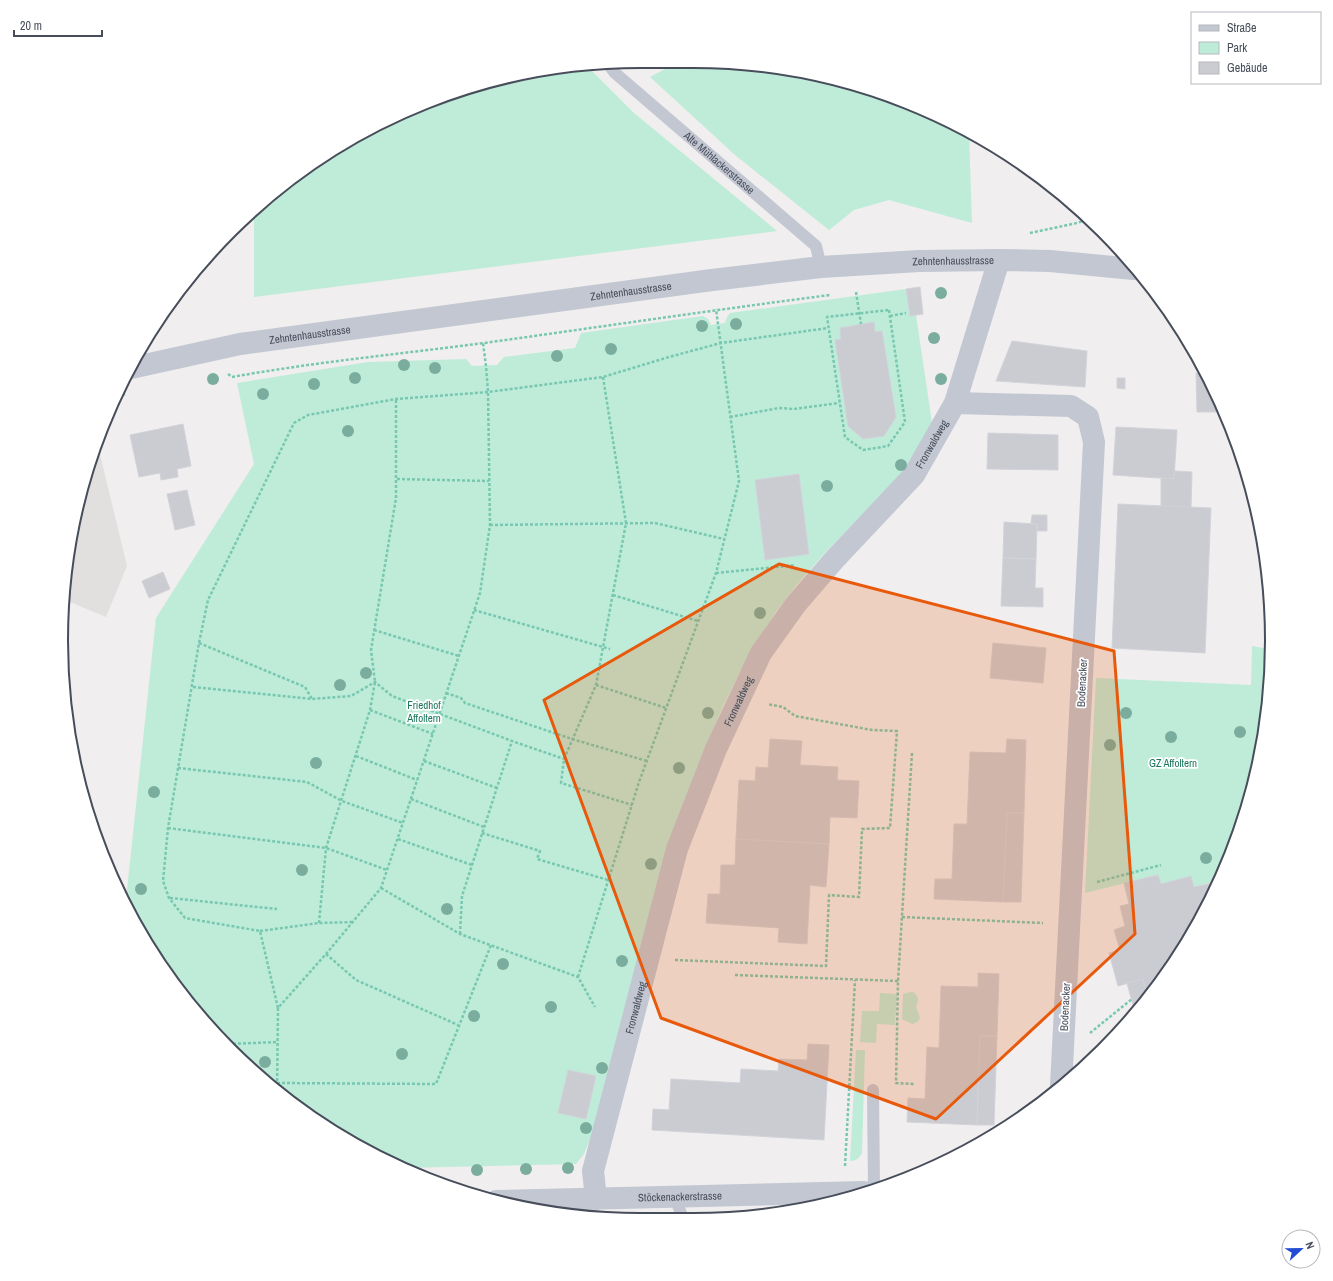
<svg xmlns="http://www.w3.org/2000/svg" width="1333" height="1281" font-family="'Archivo Narrow',sans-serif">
<rect width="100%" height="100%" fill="#f0eeee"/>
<!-- education -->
<polygon fill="#e1e0df" points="97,442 127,566 106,617 65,600 66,565 92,454"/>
<!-- green -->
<g fill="#beecd9">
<polygon points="664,62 768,66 879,92 969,133 972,223 889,200 854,210 829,230 735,155 650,77 667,68"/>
<polygon points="587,66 634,113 777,231 254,297 254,215 318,159 419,105 527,72"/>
<polygon points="906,289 910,316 916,315 932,423 919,448 901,474 822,556 794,588 776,612 741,670 723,706 708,742 591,1137 584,1154 576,1164 405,1168 384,1160 288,1100 205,1022 139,930 126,899 156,618 254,464 237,383 368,362 466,359 472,366 497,365 504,357 575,348 581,333 703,316 708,319 711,325 725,323 727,317 730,313"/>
<polygon points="1252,646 1269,649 1267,716 1241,827 1217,881 1193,887 1161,884 1158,875 1085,893 1096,678 1251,685"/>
<path d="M910 992H913C919 996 919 1001 916 1007 919 1016 924 1020 912 1024L902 1019 903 994Z"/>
<polygon points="880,993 897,994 895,1025 877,1024 876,1043 860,1042 862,1011 879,1011"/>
<path d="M856 1050H865L862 1153C859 1158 857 1161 850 1161Z"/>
</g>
<!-- building -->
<g fill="#cbccd2" stroke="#d2d3d9">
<polygon points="920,287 923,314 910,316 906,289"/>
<polygon points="874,322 875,332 882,331 896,417 884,436 863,439 848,426 835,340 841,339 840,328"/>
<polygon points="1012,341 1087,351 1085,387 996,381"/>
<polygon points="1196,373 1205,373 1212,384 1223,412 1197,412"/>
<polygon points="1117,378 1125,378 1125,389 1117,388"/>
<polygon points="183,424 191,466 177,469 178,477 161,480 160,473 139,477 130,435"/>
<polygon points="1116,427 1177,430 1174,479 1113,475"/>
<polygon points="988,433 1058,435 1058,470 987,469"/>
<polygon points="1175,471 1192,472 1191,508 1161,506 1161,478 1174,479"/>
<polygon points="799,474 809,554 765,560 755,480"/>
<polygon points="187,490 195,525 175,530 167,494"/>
<polygon points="1118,504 1211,508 1205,653 1112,648"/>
<polygon points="79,509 81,521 76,522"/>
<polygon points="1032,515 1047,515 1047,531 1037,531 1037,524 1031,523"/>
<polygon points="1004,522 1037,524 1036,559 1003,558"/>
<polygon points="1003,558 1036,559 1035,588 1043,588 1043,607 1001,606"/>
<polygon points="163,572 170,589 149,598 142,581"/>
<polygon points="993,643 1046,648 1043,683 990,678"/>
<polygon points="770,739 802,741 800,765 838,767 837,780 859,781 857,818 830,817 829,844 736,839 739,780 755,781 756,767 768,768"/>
<polygon points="1007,739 1026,740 1024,813 1007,813 1003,902 934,899 935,879 952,879 954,824 967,824 970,752 1006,753"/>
<polygon points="1007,813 1024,813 1021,902 1003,902"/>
<polygon points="736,839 829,844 826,887 810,885 807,944 778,942 779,928 706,923 708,894 720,894 721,865 735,865"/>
<polygon points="1158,875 1161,884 1191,876 1194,887 1216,882 1194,930 1147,996 1143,979 1118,986 1109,953 1120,950 1114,930 1125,926 1120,906 1129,904 1124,883"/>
<polygon points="978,973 999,974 997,1036 980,1036 977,1125 907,1122 908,1098 925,1099 927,1047 939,1048 941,986 978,987"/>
<polygon points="1143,979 1147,996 1135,1013 1127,983"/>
<polygon points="980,1036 997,1036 994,1125 977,1125"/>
<polygon points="808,1044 829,1045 824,1140 652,1130 653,1109 669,1110 671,1079 740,1083 741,1069 778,1071 779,1059 807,1060"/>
<polygon points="568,1070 596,1076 586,1119 558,1113"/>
</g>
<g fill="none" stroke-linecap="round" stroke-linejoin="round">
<!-- path -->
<g stroke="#78c8b1" stroke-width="2.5" stroke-dasharray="3 2" stroke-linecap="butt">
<polyline points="1030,233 1077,223 1088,219"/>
<polyline points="856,292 861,324"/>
<polygon points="889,310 905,422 888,446 863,450 845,437 827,317"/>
<polyline points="890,316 906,313"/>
<path d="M228 374 232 377C315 362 400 354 484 343 599 327 714 310 830 295"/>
<polyline points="603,377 626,523 596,685 564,759 561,783 632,805"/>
<polyline points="118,396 125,394"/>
<polyline points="730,417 779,408 794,409 839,403"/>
<polyline points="397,479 489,481"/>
<polyline points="490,525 655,523 724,539"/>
<polyline points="716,573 795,565"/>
<polyline points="613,595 698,621"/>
<polyline points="474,610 610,649"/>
<polyline points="374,630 459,656"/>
<polyline points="199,643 305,687 312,699"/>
<polyline points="596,685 666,708"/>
<polyline points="193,687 312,699 351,696 375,682 392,696 512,741 564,759"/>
<polyline points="446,693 461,698 465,703 572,739 647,761"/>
<polyline points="370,710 433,734"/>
<polyline points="912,753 898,981 896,1083 915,1084"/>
<polyline points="356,756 417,780"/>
<polyline points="424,761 497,788"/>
<polyline points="178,768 307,782 342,801 403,823"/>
<polyline points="411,799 484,827"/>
<polyline points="168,828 326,848 387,870"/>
<polyline points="482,833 540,851 537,859 608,880"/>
<polyline points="398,839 472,865"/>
<polyline points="1097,882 1161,865"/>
<polyline points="381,888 460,934 578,977 595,1007"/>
<polyline points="170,898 277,909"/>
<polyline points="902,917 1043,923"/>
<polyline points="319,923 326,848 370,710 375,682 371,650 396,498 396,399"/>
<polyline points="260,931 319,923 352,922"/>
<polyline points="460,934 462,896 512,741"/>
<polyline points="326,954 356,980 458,1025"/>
<polyline points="675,960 826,966 829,895 859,897 862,829 890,828 897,731 872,730 795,716 783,707 767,704"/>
<polyline points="735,975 898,981"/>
<polyline points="578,977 639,782 716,573 739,481 716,309"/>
<polyline points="278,1008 260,931 185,918 169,898 163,881 168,828 199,643 208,600 294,423 308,415 396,399 488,392 603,377 669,357 721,343 828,328"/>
<polyline points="1090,1033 1132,999"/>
<polyline points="228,1044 278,1042"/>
<polyline points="277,1083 436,1084 491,945"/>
<polyline points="277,1091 278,1008 326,954 381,888 480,593 490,525 488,392 486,366 483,343"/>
<polyline points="845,1166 855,980"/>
</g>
<!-- service -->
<g stroke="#c2c7d2" stroke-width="12">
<path id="s1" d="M608 64 615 73 816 246 821 267"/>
<polyline points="873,1090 874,1189"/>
<polyline points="675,1197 683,1219"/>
</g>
<!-- minor -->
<g stroke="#c2c7d2" stroke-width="22">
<polyline points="955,403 1071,406 1088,417 1094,442 1061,1086"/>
<path id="s2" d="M596 1199 593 1171 677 849 716 749 761 653 796 604 834 560 914 475 955 403 999 260"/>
<path id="s3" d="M496 1201 864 1192"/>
</g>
<!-- tertiary -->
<path stroke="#c2c7d2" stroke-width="22" id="s4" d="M131 368 240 344 712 280 821 267 919 261 999 260 1050 261 1134 269"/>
</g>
<!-- trees -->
<g fill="#7bad9e">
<circle cx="941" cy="293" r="6"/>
<circle cx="736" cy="324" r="6"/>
<circle cx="702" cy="326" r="6"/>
<circle cx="934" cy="338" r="6"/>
<circle cx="611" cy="349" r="6"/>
<circle cx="557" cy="356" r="6"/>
<circle cx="404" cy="365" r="6"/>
<circle cx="435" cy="368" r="6"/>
<circle cx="355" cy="378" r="6"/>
<circle cx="213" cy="379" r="6"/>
<circle cx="941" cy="379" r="6"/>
<circle cx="314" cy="384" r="6"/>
<circle cx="263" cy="394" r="6"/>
<circle cx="348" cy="431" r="6"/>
<circle cx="901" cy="465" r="6"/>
<circle cx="827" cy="486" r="6"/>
<circle cx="760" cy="613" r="6"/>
<circle cx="366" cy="673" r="6"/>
<circle cx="340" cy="685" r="6"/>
<circle cx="708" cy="713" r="6"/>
<circle cx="1126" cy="713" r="6"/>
<circle cx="1240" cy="732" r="6"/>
<circle cx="1171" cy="737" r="6"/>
<circle cx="1110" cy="745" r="6"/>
<circle cx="316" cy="763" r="6"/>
<circle cx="679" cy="768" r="6"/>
<circle cx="154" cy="792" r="6"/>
<circle cx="1206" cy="858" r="6"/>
<circle cx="651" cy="864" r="6"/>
<circle cx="302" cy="870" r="6"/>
<circle cx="141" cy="889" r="6"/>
<circle cx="447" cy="909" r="6"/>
<circle cx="622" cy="961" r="6"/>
<circle cx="503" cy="964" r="6"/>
<circle cx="551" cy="1007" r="6"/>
<circle cx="474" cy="1016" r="6"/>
<circle cx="402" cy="1054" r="6"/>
<circle cx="265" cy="1062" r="6"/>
<circle cx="602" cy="1068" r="6"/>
<circle cx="586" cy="1128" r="6"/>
<circle cx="568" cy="1168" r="6"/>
<circle cx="526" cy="1169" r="6"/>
<circle cx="477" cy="1170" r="6"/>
</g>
<!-- marked area -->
<path fill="#e8590c" fill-opacity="0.2" stroke="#e8590c" stroke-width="3" stroke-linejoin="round" d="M779 564 1114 651 1135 934 936 1119 661 1018 544 700Z"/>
<g text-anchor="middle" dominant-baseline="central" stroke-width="3.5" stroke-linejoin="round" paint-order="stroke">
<!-- street labels -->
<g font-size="11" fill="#474d5a" stroke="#fff">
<text stroke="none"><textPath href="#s1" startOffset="149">Alte Mühlackerstrasse</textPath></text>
<text stroke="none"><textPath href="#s4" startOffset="830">Zehntenhausstrasse</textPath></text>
<text stroke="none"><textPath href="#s4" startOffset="506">Zehntenhausstrasse</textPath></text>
<text stroke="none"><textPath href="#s4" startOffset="182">Zehntenhausstrasse</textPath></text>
<text stroke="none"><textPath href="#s2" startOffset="845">Fronwaldweg</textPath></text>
<text transform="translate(1082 683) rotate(-87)">Bodenacker</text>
<text stroke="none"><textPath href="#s2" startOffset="521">Fronwaldweg</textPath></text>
<text transform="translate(1065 1007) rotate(-87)">Bodenacker</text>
<text stroke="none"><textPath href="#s2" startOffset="197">Fronwaldweg</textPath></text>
<text stroke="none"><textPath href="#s3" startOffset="184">Stöckenackerstrasse</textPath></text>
</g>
<!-- park labels -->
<g font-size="11" fill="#1c775d" stroke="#fff">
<text x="424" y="705">Friedhof<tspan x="424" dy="13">Affoltern</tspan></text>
<text x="1173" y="763">GZ Affoltern</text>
</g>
</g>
<!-- crop -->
<path d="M0 0H1333V1281H0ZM640 68H693A572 572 0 0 1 1265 640V641A572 572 0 0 1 693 1213H640A572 572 0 0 1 68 641V640A572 572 0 0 1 640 68Z" fill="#fff" fill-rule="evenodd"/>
<path fill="none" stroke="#474d5a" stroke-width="2" d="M640 68H693A572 572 0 0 1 1265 640V641A572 572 0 0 1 693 1213H640A572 572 0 0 1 68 641V640A572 572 0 0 1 640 68Z"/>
<!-- legend -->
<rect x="1191" y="12" width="130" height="72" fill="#ffffff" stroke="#b5b8bd"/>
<rect x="1199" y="25" width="20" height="6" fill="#c2c7d2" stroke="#b5b8bd"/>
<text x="1227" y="32" font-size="12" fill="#474d5a">Straße</text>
<rect x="1199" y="42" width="20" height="12" fill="#beecd9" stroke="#b5b8bd"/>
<text x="1227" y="52" font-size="12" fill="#474d5a">Park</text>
<rect x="1199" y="62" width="20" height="12" fill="#cbccd2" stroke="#b5b8bd"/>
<text x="1227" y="72" font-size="12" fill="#474d5a">Gebäude</text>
<!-- north arrow -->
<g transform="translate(1301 1249) rotate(68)"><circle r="19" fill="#ffffff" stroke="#b5b8bd"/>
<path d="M0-3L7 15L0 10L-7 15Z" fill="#234cd5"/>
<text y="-6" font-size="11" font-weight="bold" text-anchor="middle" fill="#474d5a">N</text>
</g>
<!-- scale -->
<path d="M14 30v6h88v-6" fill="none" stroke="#474d5a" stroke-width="2"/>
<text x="20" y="30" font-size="12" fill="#474d5a" stroke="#ffffff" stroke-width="3" paint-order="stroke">20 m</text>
</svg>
